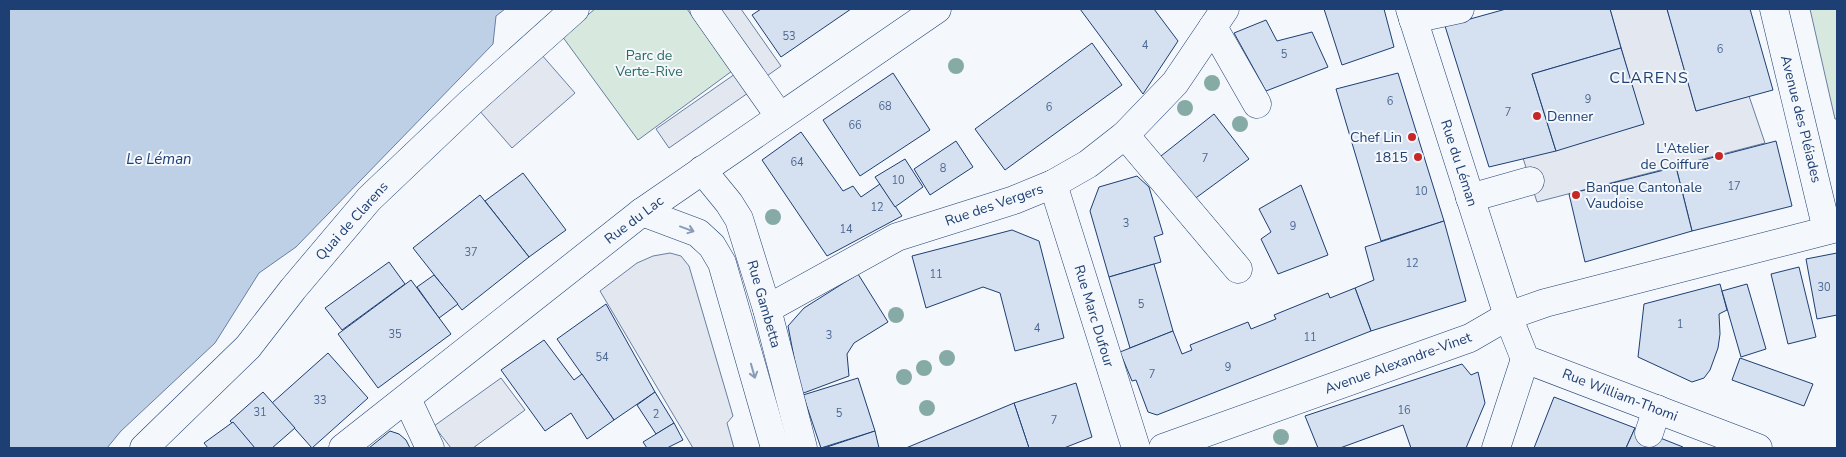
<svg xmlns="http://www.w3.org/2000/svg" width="1846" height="457" font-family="'Nunito Sans',sans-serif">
<rect width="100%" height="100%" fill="#f4f7fb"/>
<!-- green -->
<g fill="#d7e8df" stroke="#687fa3">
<polygon points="595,9 687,9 732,71 638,140 562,36"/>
<polygon points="1810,9 1837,9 1837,119 1835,119"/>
</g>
<!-- parking -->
<g fill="#e3e8f0" stroke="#687fa3">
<polygon points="716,9 741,9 781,66 764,78"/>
<polygon points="1610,9 1667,9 1696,111 1749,96 1765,143 1537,202 1523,158 1643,124"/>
<polygon points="541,54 575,93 512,148 478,109"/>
<polygon points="735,74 748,93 669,148 656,129"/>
<polygon points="670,253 681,256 689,266 733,416 727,423 734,448 693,448 600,291 637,263 653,256"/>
<polygon points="501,378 525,410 473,448 451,448 434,426"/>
</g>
<!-- water -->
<polygon fill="#bed0e5" stroke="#687fa3" points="9,9 505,9 496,16 493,44 296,247 259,273 215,343 121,431 107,448 9,448"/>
<!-- building -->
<g fill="#d5e0f0" stroke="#1d3f73">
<polygon points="761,9 851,9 781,57 752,15"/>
<polygon points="1080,9 1154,9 1178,41 1143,94"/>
<polygon points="1324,9 1384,9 1394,47 1342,65"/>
<polygon points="1506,9 1610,9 1621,48 1532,74 1556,151 1489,167 1445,26"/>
<polygon points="1667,9 1750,9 1773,90 1696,111"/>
<polygon points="1266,20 1277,41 1312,32 1328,67 1266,91 1234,33"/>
<polygon points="1092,43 1122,85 1005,170 975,129"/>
<polygon points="1621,48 1644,124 1556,151 1532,74"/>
<polygon points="893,73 930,130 860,176 823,120"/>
<polygon points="1398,73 1444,221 1381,241 1336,89"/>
<polygon points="1214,114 1249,159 1193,200 1161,156"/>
<polygon points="801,132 843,191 853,186 861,197 880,184 902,216 827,256 762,160"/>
<polygon points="956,141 973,167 930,195 914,169"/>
<polygon points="1776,141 1792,206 1692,231 1676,167"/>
<polygon points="905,159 923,187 895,207 875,177"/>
<polygon points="1676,167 1692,231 1585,262 1569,194"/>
<polygon points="523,173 566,230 529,257 485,201"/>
<polygon points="1137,176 1149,187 1163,234 1154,237 1161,262 1109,277 1090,211 1099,187"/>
<polygon points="1301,185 1328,255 1278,274 1261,239 1271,232 1259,209"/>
<polygon points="480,195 529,257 462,310 413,248"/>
<polygon points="1444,221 1466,301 1371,331 1355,288 1374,280 1365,247"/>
<polygon points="1012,230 1039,241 1064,338 1015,351 1000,293 983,287 926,308 912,256"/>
<polygon points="1837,253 1837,315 1817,319 1806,259"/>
<polygon points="389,262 405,284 342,330 325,308"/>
<polygon points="1154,264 1173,331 1130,348 1109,277"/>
<polygon points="1799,267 1816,337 1788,344 1771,274"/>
<polygon points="858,274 888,322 854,343 847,354 849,376 801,394 788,326 804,308"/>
<polygon points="434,275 458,304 439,318 417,287"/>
<polygon points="411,280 451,334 378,388 338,334"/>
<polygon points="1720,284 1727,310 1719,314 1720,334 1718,348 1710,370 1704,378 1692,382 1638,357 1644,304"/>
<polygon points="1747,284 1766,349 1741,357 1722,291"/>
<polygon points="1355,288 1371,331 1157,415 1148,412 1136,380 1132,381 1120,352 1173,331 1182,354 1192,350 1190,345 1248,322 1251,329 1276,319 1274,315 1328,293 1330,298"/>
<polygon points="606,304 655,392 614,420 557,339"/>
<polygon points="544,340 574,380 582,374 614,420 587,439 571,413 545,431 501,370"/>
<polygon points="328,353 368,398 312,448 272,403"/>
<polygon points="1740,358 1813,384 1804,406 1732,380"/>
<polygon points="1462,364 1471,375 1478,372 1485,403 1466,448 1411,448 1403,425 1340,448 1318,448 1305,416"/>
<polygon points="858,378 875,431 821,448 803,395"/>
<polygon points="1076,383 1092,437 1064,448 1029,448 1014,403"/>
<polygon points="263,392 295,428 272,448 254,448 230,421"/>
<polygon points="655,392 674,423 656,434 637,405"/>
<polygon points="1554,397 1635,428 1626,448 1534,448"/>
<polygon points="1014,403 1029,448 906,448"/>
<polygon points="233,422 255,448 208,448 204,443"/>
<polygon points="674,423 683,440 667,448 647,448 643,442"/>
<polygon points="1635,428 1683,447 1683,448 1626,448"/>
<polygon points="390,431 399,434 406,440 410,448 369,448"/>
<polygon points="875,431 879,448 824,448"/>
</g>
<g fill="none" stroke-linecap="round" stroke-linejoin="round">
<!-- minor casing -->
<g stroke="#1d3f73" stroke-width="29">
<g id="minor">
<polyline points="704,9 780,117"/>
<polyline points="1410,9 1508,316 1525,359 1758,448"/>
<polyline points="1774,9 1827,230"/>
<polyline points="1413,19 1460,9"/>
<polyline points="1213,27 1257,104"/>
<polyline points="1125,135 1238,269"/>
<polyline points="1053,184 1136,448"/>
<polyline points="1470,198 1530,181"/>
<polyline points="767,309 897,237 1014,200 1053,184 1088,164 1125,135 1175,83 1225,9"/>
<polyline points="407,399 430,448"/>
<polyline points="1649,433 1657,409"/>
<polyline points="144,448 248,347 293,289 369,199 471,102 575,9"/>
<polyline points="1163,448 1470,338 1508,316 1545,303 1837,228"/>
<polyline points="1496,448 1525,359"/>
</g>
</g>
<!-- major casing -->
<g stroke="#1d3f73" stroke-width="29">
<g id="major">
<polyline points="702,170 729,203 739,219 767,309 803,448"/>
<polyline points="642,212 698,233 712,246 722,263 775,448"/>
<polyline points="343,448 642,212 937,9"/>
</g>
</g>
<!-- minor -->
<use href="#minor" stroke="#f4f7fb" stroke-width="28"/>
<!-- major -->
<use href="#major" stroke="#f4f7fb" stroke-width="28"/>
</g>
<!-- trees -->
<g fill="#86aba6">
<circle cx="956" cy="66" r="8"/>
<circle cx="1212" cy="83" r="8"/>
<circle cx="1185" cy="108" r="8"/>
<circle cx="1240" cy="124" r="8"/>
<circle cx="773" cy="217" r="8"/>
<circle cx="896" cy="315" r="8"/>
<circle cx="947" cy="358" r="8"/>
<circle cx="924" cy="368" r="8"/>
<circle cx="904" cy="377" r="8"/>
<circle cx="927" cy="408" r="8"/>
<circle cx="1281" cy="437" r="8"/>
</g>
<!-- one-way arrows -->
<defs><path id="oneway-shaft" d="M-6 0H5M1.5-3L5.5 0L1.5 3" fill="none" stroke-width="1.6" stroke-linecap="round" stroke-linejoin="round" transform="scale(1.25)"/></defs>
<g stroke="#889bb7">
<use href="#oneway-shaft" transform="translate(687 229) rotate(20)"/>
<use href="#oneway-shaft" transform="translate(753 371) rotate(74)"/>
</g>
<!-- markers -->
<g fill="#c62828" stroke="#f4f7fb" stroke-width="2">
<circle cx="1537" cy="116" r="5"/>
<circle cx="1412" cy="137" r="5"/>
<circle cx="1719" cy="156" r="5"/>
<circle cx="1418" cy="157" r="5"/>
<circle cx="1576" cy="195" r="5"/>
</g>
<g text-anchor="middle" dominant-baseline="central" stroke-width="4" stroke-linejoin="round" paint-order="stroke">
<!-- number labels -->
<g font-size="11" fill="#4b6792">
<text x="789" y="36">53</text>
<text x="1145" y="45">4</text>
<text x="1720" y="49">6</text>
<text x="1284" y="54">5</text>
<text x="1588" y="99">9</text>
<text x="1390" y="101">6</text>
<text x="885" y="106">68</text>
<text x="1049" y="107">6</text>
<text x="1508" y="112">7</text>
<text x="855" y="125">66</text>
<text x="1205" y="158">7</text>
<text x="797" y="162">64</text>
<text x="943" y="168">8</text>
<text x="898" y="180">10</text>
<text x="1734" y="186">17</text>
<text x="1421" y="191">10</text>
<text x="877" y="207">12</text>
<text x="1126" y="223">3</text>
<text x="1293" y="226">9</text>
<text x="846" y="229">14</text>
<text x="471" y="252">37</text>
<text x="1412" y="263">12</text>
<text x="936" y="274">11</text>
<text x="1824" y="287">30</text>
<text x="1141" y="304">5</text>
<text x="1680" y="324">1</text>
<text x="1037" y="328">4</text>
<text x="395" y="334">35</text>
<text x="829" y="335">3</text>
<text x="1310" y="337">11</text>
<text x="602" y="357">54</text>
<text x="1228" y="367">9</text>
<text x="1152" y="374">7</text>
<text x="320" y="400">33</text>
<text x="1404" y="410">16</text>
<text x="260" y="412">31</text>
<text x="839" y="413">5</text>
<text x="656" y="414">2</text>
<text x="1054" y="420">7</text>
</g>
<!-- park labels -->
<g font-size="14" fill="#2c6c60" stroke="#f4f7fb">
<text x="649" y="55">Parc de<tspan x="649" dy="16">Verte-Rive</tspan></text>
</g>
<!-- poi labels -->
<g font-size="14" fill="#1d3f73" stroke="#f4f7fb" text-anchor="end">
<text x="1547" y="116" text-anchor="start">Denner</text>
<text x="1402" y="137">Chef Lin</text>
<text x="1709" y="148">L'Atelier<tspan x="1709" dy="16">de Coiffure</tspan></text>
<text x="1408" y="157">1815</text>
<text x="1586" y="187" text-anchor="start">Banque Cantonale<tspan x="1586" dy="16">Vaudoise</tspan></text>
</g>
<!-- street labels -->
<g font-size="14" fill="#1d3f73" stroke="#f4f7fb">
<text transform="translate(1801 119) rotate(76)">Avenue des Pléiades</text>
<text transform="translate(1459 163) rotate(72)">Rue du Léman</text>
<text transform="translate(994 205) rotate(-19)">Rue des Vergers</text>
<text transform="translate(634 220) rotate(-37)">Rue du Lac</text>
<text transform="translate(352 221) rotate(-48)">Quai de Clarens</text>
<text transform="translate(764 304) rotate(74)">Rue Gambetta</text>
<text transform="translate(1094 316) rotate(73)">Rue Marc Dufour</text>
<text transform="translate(1398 363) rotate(-20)">Avenue Alexandre-Vinet</text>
<text transform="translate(1620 395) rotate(21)">Rue William-Thomi</text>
</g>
<!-- water labels -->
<g font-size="15" font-style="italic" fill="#1d3f73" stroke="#f4f7fb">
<text x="159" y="159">Le Léman</text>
</g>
<!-- quarter labels -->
<g font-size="16" letter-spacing="1" fill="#1d3f73" stroke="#f4f7fb">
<text x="1649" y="78">CLARENS</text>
</g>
</g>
<!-- border -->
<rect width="1846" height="457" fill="none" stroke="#1d3f73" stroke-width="20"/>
</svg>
